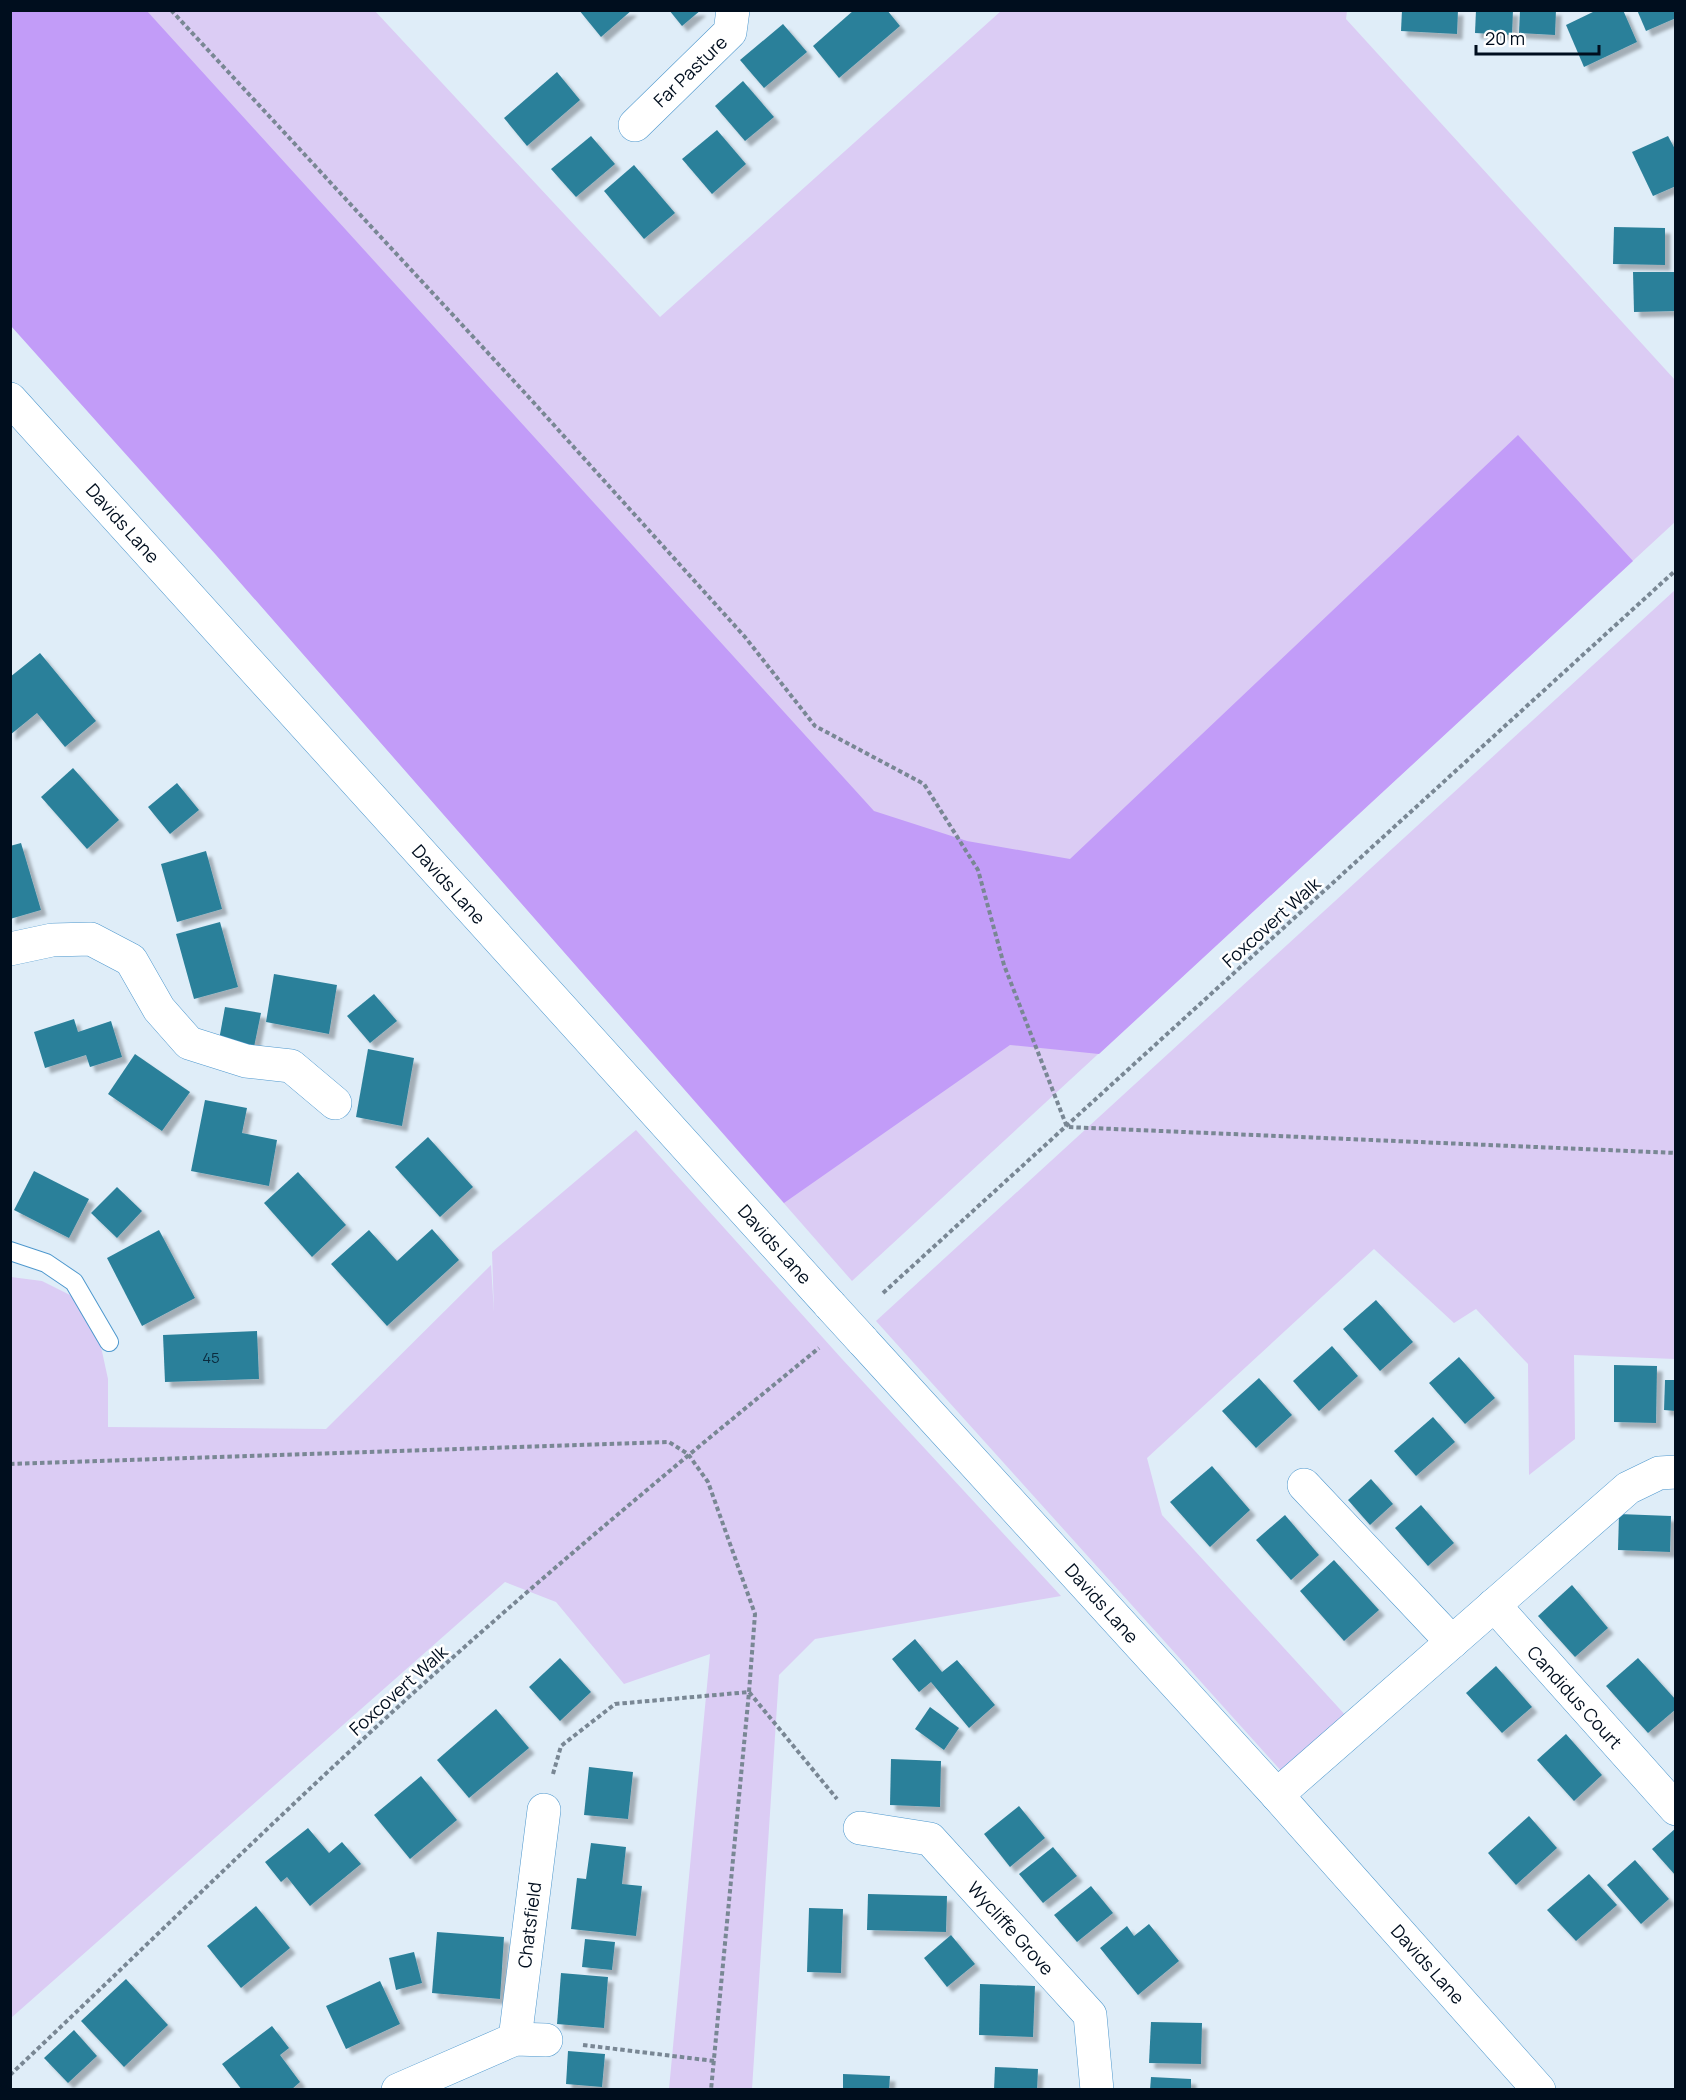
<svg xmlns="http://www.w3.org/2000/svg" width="1686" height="2100" font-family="Manrope,sans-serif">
<defs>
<filter id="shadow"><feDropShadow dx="5.5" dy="5.5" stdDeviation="1.5" flood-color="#0004"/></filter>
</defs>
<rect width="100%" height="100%" fill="#dfedf8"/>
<!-- green -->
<g fill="#dbccf4">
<polygon points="10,11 375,11 660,317 1001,11 1347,11 1346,19 1675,380 1675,522 852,1281 11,320"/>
<polygon points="1675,590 1675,1359 1574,1355 1575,1439 1529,1475 1528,1364 1476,1309 1454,1323 1374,1249 1147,1458 1162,1515 1348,1718 1284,1774 876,1321"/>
<polygon points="636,1130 842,1359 1061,1596 815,1639 779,1675 752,2089 669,2089 710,1654 624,1684 556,1602 505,1582 11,2018 11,1277 42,1281 80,1300 98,1333 108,1379 108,1427 326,1429 491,1265 494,1312 492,1252"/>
</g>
<!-- forest -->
<polygon fill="#c29cf8" points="10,11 147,11 874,811 967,841 1070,859 1518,435 1633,561 1099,1054 1010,1045 784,1203 216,555 11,326"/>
<!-- building -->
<g fill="#2c809a" filter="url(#shadow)">
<polygon points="579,10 632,10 601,37"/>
<polygon points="669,10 701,10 682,26"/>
<polygon points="854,10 887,10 900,26 839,78 813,46"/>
<polygon points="1402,10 1458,10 1457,34 1401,31"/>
<polygon points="1476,10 1513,10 1512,35 1475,33"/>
<polygon points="1520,10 1556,10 1555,35 1519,33"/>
<polygon points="1597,10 1623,10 1637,42 1584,67 1566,25"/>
<polygon points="1637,10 1676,10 1676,18 1646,31"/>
<polygon points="783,24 807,52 764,88 740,60"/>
<polygon points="557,72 580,100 527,146 504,118"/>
<polygon points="743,81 774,117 745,141 715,106"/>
<polygon points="717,130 746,164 712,194 682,159"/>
<polygon points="591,136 615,164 576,197 551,169"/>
<polygon points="1668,136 1676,151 1676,186 1653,196 1632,152"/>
<polygon points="634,165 675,213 644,239 604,191"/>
<polygon points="1614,227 1665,228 1665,265 1613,264"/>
<polygon points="1633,272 1676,272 1676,311 1634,312"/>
<polygon points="40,653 96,721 65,747 37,713 10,735 10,677"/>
<polygon points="73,768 119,820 87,849 41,797"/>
<polygon points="177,783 199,810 170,834 148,807"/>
<polygon points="21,843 41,910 10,919 10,846"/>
<polygon points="206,851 222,909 177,922 161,864"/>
<polygon points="220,922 238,987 194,999 176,934"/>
<polygon points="274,974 337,985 329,1034 266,1022"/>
<polygon points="374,994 397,1021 370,1043 347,1016"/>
<polygon points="225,1007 261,1013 254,1047 219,1040"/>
<polygon points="74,1019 78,1032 111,1021 122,1057 90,1067 86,1055 45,1068 34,1032"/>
<polygon points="368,1049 414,1058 402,1126 356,1117"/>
<polygon points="135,1054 190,1092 162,1131 108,1094"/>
<polygon points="205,1100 247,1108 242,1133 277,1140 269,1186 191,1171"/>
<polygon points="428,1137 473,1187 440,1217 395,1167"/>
<polygon points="34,1171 89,1199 69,1238 14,1210"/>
<polygon points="298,1172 346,1225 312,1257 264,1203"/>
<polygon points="117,1187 142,1211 117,1238 91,1213"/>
<polygon points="432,1229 459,1260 387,1326 331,1264 369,1230 397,1261"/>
<polygon points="159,1230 195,1298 142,1326 107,1258"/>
<polygon points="1376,1300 1413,1342 1380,1371 1343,1329"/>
<polygon points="257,1331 259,1379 165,1382 163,1335"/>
<polygon points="1332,1346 1358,1376 1319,1411 1293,1381"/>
<polygon points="1459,1357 1495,1398 1465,1424 1429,1383"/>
<polygon points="1614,1365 1657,1366 1656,1423 1614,1422"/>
<polygon points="1259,1378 1292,1415 1256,1448 1222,1411"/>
<polygon points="1665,1380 1676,1380 1676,1411 1664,1410"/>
<polygon points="1433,1417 1455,1442 1416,1476 1394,1451"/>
<polygon points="1212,1466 1250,1510 1210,1547 1170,1502"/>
<polygon points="1371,1479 1393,1504 1370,1525 1348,1500"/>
<polygon points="1421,1505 1454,1543 1428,1566 1395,1528"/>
<polygon points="1619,1514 1671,1516 1670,1552 1618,1550"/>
<polygon points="1285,1515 1319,1555 1291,1580 1256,1540"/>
<polygon points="1334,1560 1379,1610 1344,1641 1300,1591"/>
<polygon points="1572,1585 1608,1628 1575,1657 1538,1616"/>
<polygon points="915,1639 942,1672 957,1660 995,1705 969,1728 931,1682 919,1692 892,1659"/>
<polygon points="560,1658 591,1692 560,1721 529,1687"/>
<polygon points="1638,1658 1676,1700 1676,1709 1648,1733 1606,1686"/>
<polygon points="1496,1666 1532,1707 1502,1733 1466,1693"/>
<polygon points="930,1707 959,1728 944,1750 915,1729"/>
<polygon points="496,1709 529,1748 469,1798 437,1760"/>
<polygon points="1566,1734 1602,1775 1574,1801 1537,1760"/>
<polygon points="891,1759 941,1761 940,1807 890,1805"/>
<polygon points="589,1767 633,1772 628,1819 584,1815"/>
<polygon points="421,1776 457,1820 410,1859 374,1815"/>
<polygon points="1019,1806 1045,1838 1010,1867 984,1834"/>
<polygon points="1529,1816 1557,1848 1516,1885 1488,1853"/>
<polygon points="308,1828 329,1853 342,1842 361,1864 310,1906 287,1877 281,1882 265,1862"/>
<polygon points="1676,1828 1676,1876 1652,1849"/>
<polygon points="591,1843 626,1847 622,1884 642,1886 636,1936 571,1929 577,1878 586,1879"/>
<polygon points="1053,1847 1077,1876 1043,1903 1019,1874"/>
<polygon points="1635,1860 1669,1899 1641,1924 1607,1885"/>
<polygon points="1589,1874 1617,1905 1576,1941 1547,1910"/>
<polygon points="1091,1886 1113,1913 1077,1942 1054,1915"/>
<polygon points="868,1894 947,1896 946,1932 867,1930"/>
<polygon points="256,1906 290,1948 241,1988 207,1946"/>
<polygon points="809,1908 843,1909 841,1973 807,1972"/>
<polygon points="1149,1924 1179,1961 1138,1995 1100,1948 1127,1926 1134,1936"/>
<polygon points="437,1932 504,1937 500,1999 432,1993"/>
<polygon points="951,1935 975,1964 947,1987 924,1958"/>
<polygon points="585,1939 615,1942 612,1970 582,1967"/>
<polygon points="414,1952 422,1983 396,1990 389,1958"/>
<polygon points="561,1973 608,1977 604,2028 557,2024"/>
<polygon points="126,1979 168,2025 124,2067 81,2021"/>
<polygon points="380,1981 400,2024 346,2049 326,2006"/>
<polygon points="980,1984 1035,1986 1033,2037 979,2035"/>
<polygon points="1151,2022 1202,2023 1201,2064 1149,2063"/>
<polygon points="272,2026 289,2048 280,2055 300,2082 291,2090 242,2090 222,2064"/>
<polygon points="74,2030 97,2056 68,2083 44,2058"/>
<polygon points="568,2051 605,2054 602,2087 566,2084"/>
<polygon points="995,2067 1038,2069 1037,2090 994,2090"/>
<polygon points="843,2074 890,2076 889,2090 843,2090"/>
<polygon points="1151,2077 1191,2079 1191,2090 1150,2090"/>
</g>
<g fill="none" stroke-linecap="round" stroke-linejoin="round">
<!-- service casing -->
<g stroke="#4e98ce" stroke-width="20">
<polyline id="service" points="10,1251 46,1263 74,1282 109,1342"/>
</g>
<!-- minor casing -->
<g stroke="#4e98ce" stroke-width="34">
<g id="minor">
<polyline points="635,125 730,32 733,10"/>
<polyline points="10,949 52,940 91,939 131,960 159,1009 189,1043 246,1061 291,1066 335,1103"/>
<polyline points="1304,1485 1452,1642"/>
<polyline points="1494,1605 1676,1809"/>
<polyline points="1277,1795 1628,1488 1659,1473 1676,1472"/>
<polyline points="860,1828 930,1839 1090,2015 1097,2090"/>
<polyline points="515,2039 544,1810"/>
<polyline points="398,2090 515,2039 546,2040"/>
</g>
</g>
<!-- tertiary casing -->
<g stroke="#4e98ce" stroke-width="34">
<g id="tertiary">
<polyline points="10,399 830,1305"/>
<polyline points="862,1340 1277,1795 1539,2090"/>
</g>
</g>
<!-- path -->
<g stroke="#798794" stroke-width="4" stroke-dasharray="4.5 3" stroke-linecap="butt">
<polyline points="171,10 525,393 745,637 815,726 924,784 978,870 1004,965 1067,1127 1676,1153"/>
<polyline points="883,1293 1676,570"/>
<polyline points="10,1464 669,1442 688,1454 708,1482 755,1614 749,1692 711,2090"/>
<polyline points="553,1774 561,1746 615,1704 749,1692 837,1799"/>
<polyline points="583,2045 714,2061"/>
<path d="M10 2075C132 1960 251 1842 375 1728 518 1596 668 1471 819 1348"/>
</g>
<!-- service -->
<use href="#service" stroke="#fff" stroke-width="18"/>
<!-- minor -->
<use href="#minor" stroke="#fff" stroke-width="33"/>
<!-- tertiary -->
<use href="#tertiary" stroke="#fff" stroke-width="33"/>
<!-- tertiary-bridge casing -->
<g stroke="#4e98ce" stroke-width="34" stroke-linecap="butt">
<polyline id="tertiary-bridge" points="830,1305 862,1340"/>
</g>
<!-- tertiary-bridge -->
<use href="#tertiary-bridge" stroke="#fff" stroke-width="33"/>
</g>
<g text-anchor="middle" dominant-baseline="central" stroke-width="5" stroke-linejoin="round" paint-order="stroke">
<!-- number labels -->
<g font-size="15" fill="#0b2a3d">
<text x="211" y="1357">45</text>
</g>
<!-- street labels -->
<g font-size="18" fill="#000e1e" stroke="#fff">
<text transform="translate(690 71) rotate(-44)">Far Pasture</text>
<text transform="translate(123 523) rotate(48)">Davids Lane</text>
<text transform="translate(449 884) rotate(48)">Davids Lane</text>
<text transform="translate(1271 922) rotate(-42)">Foxcovert Walk</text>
<text transform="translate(775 1244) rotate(48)">Davids Lane</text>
<text transform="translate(1102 1603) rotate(48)">Davids Lane</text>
<text transform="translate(398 1690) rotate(-42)">Foxcovert Walk</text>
<text transform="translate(1575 1697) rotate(48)">Candidus Court</text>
<text transform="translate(529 1925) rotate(-83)">Chatsfield</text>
<text transform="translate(1011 1928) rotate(48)">Wycliffe Grove</text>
<text transform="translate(1428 1964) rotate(48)">Davids Lane</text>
</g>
</g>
<!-- border -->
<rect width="1686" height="2100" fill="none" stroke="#000e1e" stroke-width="24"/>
<!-- scale -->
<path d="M1476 45v9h123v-9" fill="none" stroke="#000e1e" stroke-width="3"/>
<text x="1485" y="45" font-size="18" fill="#000e1e" stroke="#ffffff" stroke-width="4.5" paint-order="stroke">20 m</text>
</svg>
